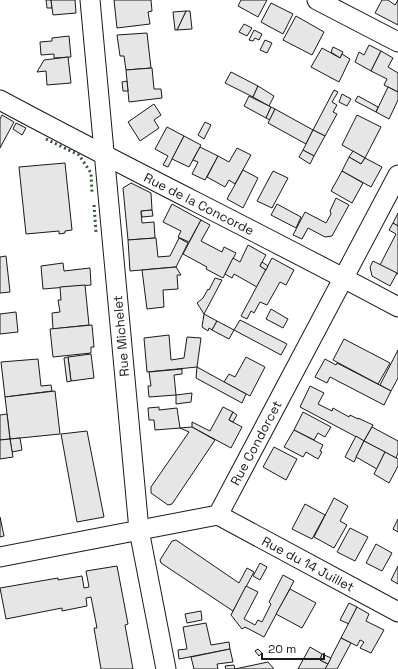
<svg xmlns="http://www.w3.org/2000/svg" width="398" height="669" font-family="'Space Grotesk',sans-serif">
<rect width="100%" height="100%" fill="#fff"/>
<!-- building -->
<g fill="#e6e6e6" stroke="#1a1a1a">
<polygon points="46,0 51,0 52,8 47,8"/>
<polygon points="51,0 75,0 76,13 53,15"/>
<polygon points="114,0 151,0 152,11 148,12 150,24 117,28"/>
<polygon points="241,0 267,0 258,17 238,6"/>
<polygon points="382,0 388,0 395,5 398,0 398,25 375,13"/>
<polygon points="271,3 293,14 283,34 261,22"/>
<polygon points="186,11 190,11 192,29 177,30"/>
<polygon points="186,11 177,30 175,30 173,12"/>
<polygon points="296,16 324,32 312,55 283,40"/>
<polygon points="244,24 252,28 247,36 239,32"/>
<polygon points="254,30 262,34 259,40 255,38 253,41 249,40"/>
<polygon points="147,33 151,68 126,70 124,56 120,56 117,35"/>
<polygon points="69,36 71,57 54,58 54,54 41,55 40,42 52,41 52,38"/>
<polygon points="265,40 272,43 267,53 260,50"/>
<polygon points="369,45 381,51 371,71 355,62 359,52 364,55"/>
<polygon points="333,47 343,52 340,58 331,52"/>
<polygon points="322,48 340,58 342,54 350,59 339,82 311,67"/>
<polygon points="381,51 393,58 388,67 398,73 398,92 384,85 387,79 371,71"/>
<polygon points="68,57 71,83 47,85 46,71 37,72 44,60"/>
<polygon points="152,68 154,89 161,89 162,98 129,102 126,70"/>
<polygon points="231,72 258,86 253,97 225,83"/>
<polygon points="127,81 128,91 123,91 122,82"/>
<polygon points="258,86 274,96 269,106 253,97"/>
<polygon points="388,87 398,92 398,100 389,119 376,112"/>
<polygon points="334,90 338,92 332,102 337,105 333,112 337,114 325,136 313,130"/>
<polygon points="342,94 351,99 347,106 339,102"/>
<polygon points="249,96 271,107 266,118 244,106"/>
<polygon points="358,96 378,107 376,112 355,101"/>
<polygon points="154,104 161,115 154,120 159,128 140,141 128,122"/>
<polygon points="271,107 275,109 270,120 266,118"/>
<polygon points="275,109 313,130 306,144 268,123"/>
<polygon points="2,115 14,122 0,148 0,119"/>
<polygon points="357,115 381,127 365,158 342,145"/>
<polygon points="205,122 211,125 204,139 198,135"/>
<polygon points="16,123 26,128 22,135 13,129"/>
<polygon points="167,127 184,136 168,167 163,165 168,156 155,149"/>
<polygon points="313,130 325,136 314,156 303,150"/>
<polygon points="184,136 201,145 189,167 172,159"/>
<polygon points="200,147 218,156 205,180 192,174 198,162 193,160"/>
<polygon points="237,148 251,155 235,184 229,180 225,187 207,177 218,156 229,162"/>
<polygon points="303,150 314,156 310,164 299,157"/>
<polygon points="353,151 365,158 361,164 349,157"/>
<polygon points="349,157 361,164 365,158 382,167 371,187 342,171"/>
<polygon points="65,163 72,230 65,231 65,233 59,234 59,231 26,234 19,167"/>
<polygon points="243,170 258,178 243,208 227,199"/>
<polygon points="273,171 288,178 272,208 257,201"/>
<polygon points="342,171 363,183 352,203 331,191"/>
<polygon points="131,183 151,193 152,210 141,211 142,223 154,222 155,238 128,240 123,188"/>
<polygon points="336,198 349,205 332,236 325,237 308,228 302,239 293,235 305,212 326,223 331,214 330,211"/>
<polygon points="172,204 201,220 189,242 178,237 181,231 163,222"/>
<polygon points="277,204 301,217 296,228 271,215"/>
<polygon points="152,210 153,216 142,217 141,211"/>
<polygon points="398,213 398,226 393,223"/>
<polygon points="201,220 210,225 201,241 222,252 224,247 236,253 223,278 206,269 207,267 183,254"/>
<polygon points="393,223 398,226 398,274 380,265 396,234 389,230"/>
<polygon points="155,238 156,238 158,257 170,256 179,238 188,243 176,267 130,271 128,240"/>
<polygon points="248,245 266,255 260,266 266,270 257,287 234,274 232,278 225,274 233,258 240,262"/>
<polygon points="6,256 10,292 0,293 0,257"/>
<polygon points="272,258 294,270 286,285 280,282 267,305 260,302 254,313 251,311 247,319 241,316"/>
<polygon points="373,261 397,273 390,286 372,276 370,267"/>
<polygon points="262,262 268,266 266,270 260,266"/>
<polygon points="63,263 64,271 90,268 91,285 43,289 41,266"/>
<polygon points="176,267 181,275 177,275 178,289 163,290 164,307 147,309 142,270"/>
<polygon points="215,278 222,280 204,314 197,303 203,298 208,289 209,290"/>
<polygon points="85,285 89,325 53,329 52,313 60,312 58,300 61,300 60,287"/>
<polygon points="271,309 288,319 283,328 266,319"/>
<polygon points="16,312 18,332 0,334 0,314"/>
<polygon points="204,314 217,321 212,330 209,328 208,331 202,327"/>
<polygon points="240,320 287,344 281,355 234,330"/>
<polygon points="217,321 234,330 229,339 212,330"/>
<polygon points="92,325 94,347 91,347 91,353 53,357 50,329"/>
<polygon points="169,335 171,360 184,358 187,337 201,338 197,367 147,372 144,338"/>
<polygon points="344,339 390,363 378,384 333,360"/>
<polygon points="398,350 398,378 391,391 380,385"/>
<polygon points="91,354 94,378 71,381 68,357"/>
<polygon points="68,357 71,381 67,382 64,358"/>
<polygon points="246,357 265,367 250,396 224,382 229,374 235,377"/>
<polygon points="38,359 41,386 51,385 52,391 5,397 1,362"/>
<polygon points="325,359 336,365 337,363 391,391 384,405 330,377 327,383 315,377"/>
<polygon points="197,367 246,394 242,403 196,378"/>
<polygon points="182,369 182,374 174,375 176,395 149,397 148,386 151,386 149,372"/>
<polygon points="310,386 324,393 318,404 332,411 333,408 349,417 350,415 358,419 358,418 373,425 364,441 300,407"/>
<polygon points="55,391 60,434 10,439 5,397"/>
<polygon points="192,393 191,402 176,404 176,395"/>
<polygon points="159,407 159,410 177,408 180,428 155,430 154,420 149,420 148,408"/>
<polygon points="223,407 233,412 229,420 242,427 231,448 192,427 192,422 210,431"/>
<polygon points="233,412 237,415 233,422 229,420"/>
<polygon points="303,412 331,427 325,437 318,433 314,440 294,430"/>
<polygon points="7,414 10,439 0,440 0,415"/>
<polygon points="192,427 215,440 172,504 168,505 151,493 151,487 189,432 180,428"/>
<polygon points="372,427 398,441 398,453 396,458 364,441"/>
<polygon points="294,430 323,445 320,451 322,452 318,459 306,452 303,457 284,447"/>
<polygon points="87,431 104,517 77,522 61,434"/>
<polygon points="356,436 364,441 354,462 345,457"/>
<polygon points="20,438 22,450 12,452 10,439"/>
<polygon points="10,439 13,457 0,459 0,440"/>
<polygon points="364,441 385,452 377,469 356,457"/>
<polygon points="274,447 297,459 286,480 263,467"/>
<polygon points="385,452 398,459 398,466 389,483 374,474"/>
<polygon points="334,498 348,506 340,521 347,525 334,548 314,537"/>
<polygon points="305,504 325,515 312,539 292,529"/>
<polygon points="0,517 4,536 0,537"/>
<polygon points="398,519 398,532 393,529"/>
<polygon points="350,528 368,537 355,561 337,552"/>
<polygon points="176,540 239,583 247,568 254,572 233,611 161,563 160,560 172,541"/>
<polygon points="376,544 392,553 382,571 366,563"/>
<polygon points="260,563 267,567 260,580 253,576"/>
<polygon points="117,566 128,624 125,625 133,669 101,669 94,628 97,628 91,597 86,598 87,606 62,611 62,608 6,619 0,588 58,578 58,580 82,576 84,588 89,587 86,571"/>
<polygon points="398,566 398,584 391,580"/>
<polygon points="283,575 294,581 264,637 245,627 242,629 231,615 246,586 258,592 244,619 255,625 258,620 262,622 271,604 269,602"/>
<polygon points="290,589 316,603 302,628 276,614"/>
<polygon points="349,603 357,607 349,624 340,620"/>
<polygon points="357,607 369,614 366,621 384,630 371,653 360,648 364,642 360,640 357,646 341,638"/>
<polygon points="201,611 202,620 187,623 185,614"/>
<polygon points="206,623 211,645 229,642 230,649 179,659 178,650 187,649 183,627"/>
<polygon points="341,638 351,643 337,669 325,669"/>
<polygon points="310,647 322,654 320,660 328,664 325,669 298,669"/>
<polygon points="230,649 233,662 217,664 218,669 194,669 191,657"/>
<polygon points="258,649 262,653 259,656 255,651"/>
<polygon points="322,654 331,658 328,664 320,660"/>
<polygon points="268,662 274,669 226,669 225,666 234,665 235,669"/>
</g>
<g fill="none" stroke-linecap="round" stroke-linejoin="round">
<!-- street casing -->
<g stroke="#1a1a1a" stroke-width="21">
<g id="street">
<polyline points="90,0 139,530 166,669"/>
<polyline points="317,0 398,42"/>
<path d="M0 100C132 171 266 236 398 307"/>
<polyline points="218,515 398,612"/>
<polyline points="0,557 218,515 398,175"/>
</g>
</g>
<!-- street -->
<use href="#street" stroke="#fff" stroke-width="19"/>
<!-- hedge -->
<g stroke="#2b5a34" stroke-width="3" stroke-dasharray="2 3" stroke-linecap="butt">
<polyline points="46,139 79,155 91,173 92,192"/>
<polyline points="94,205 96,232"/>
</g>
</g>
<g text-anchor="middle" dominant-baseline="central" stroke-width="3" stroke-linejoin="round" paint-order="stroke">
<!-- street labels -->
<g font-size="13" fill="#1a1a1a" stroke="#fff">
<text transform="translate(199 204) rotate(27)">Rue de la Concorde</text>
<text transform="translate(121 336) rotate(-95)">Rue Michelet</text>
<text transform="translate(256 443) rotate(-62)">Rue Condorcet</text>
<text transform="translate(308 564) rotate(28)">Rue du 14 Juillet</text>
</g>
</g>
<!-- scale -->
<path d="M262 653v6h62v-6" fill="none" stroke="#1a1a1a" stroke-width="2"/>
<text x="268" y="653" font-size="12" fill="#1a1a1a" stroke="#ffffff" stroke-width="3" paint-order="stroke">20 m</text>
</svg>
